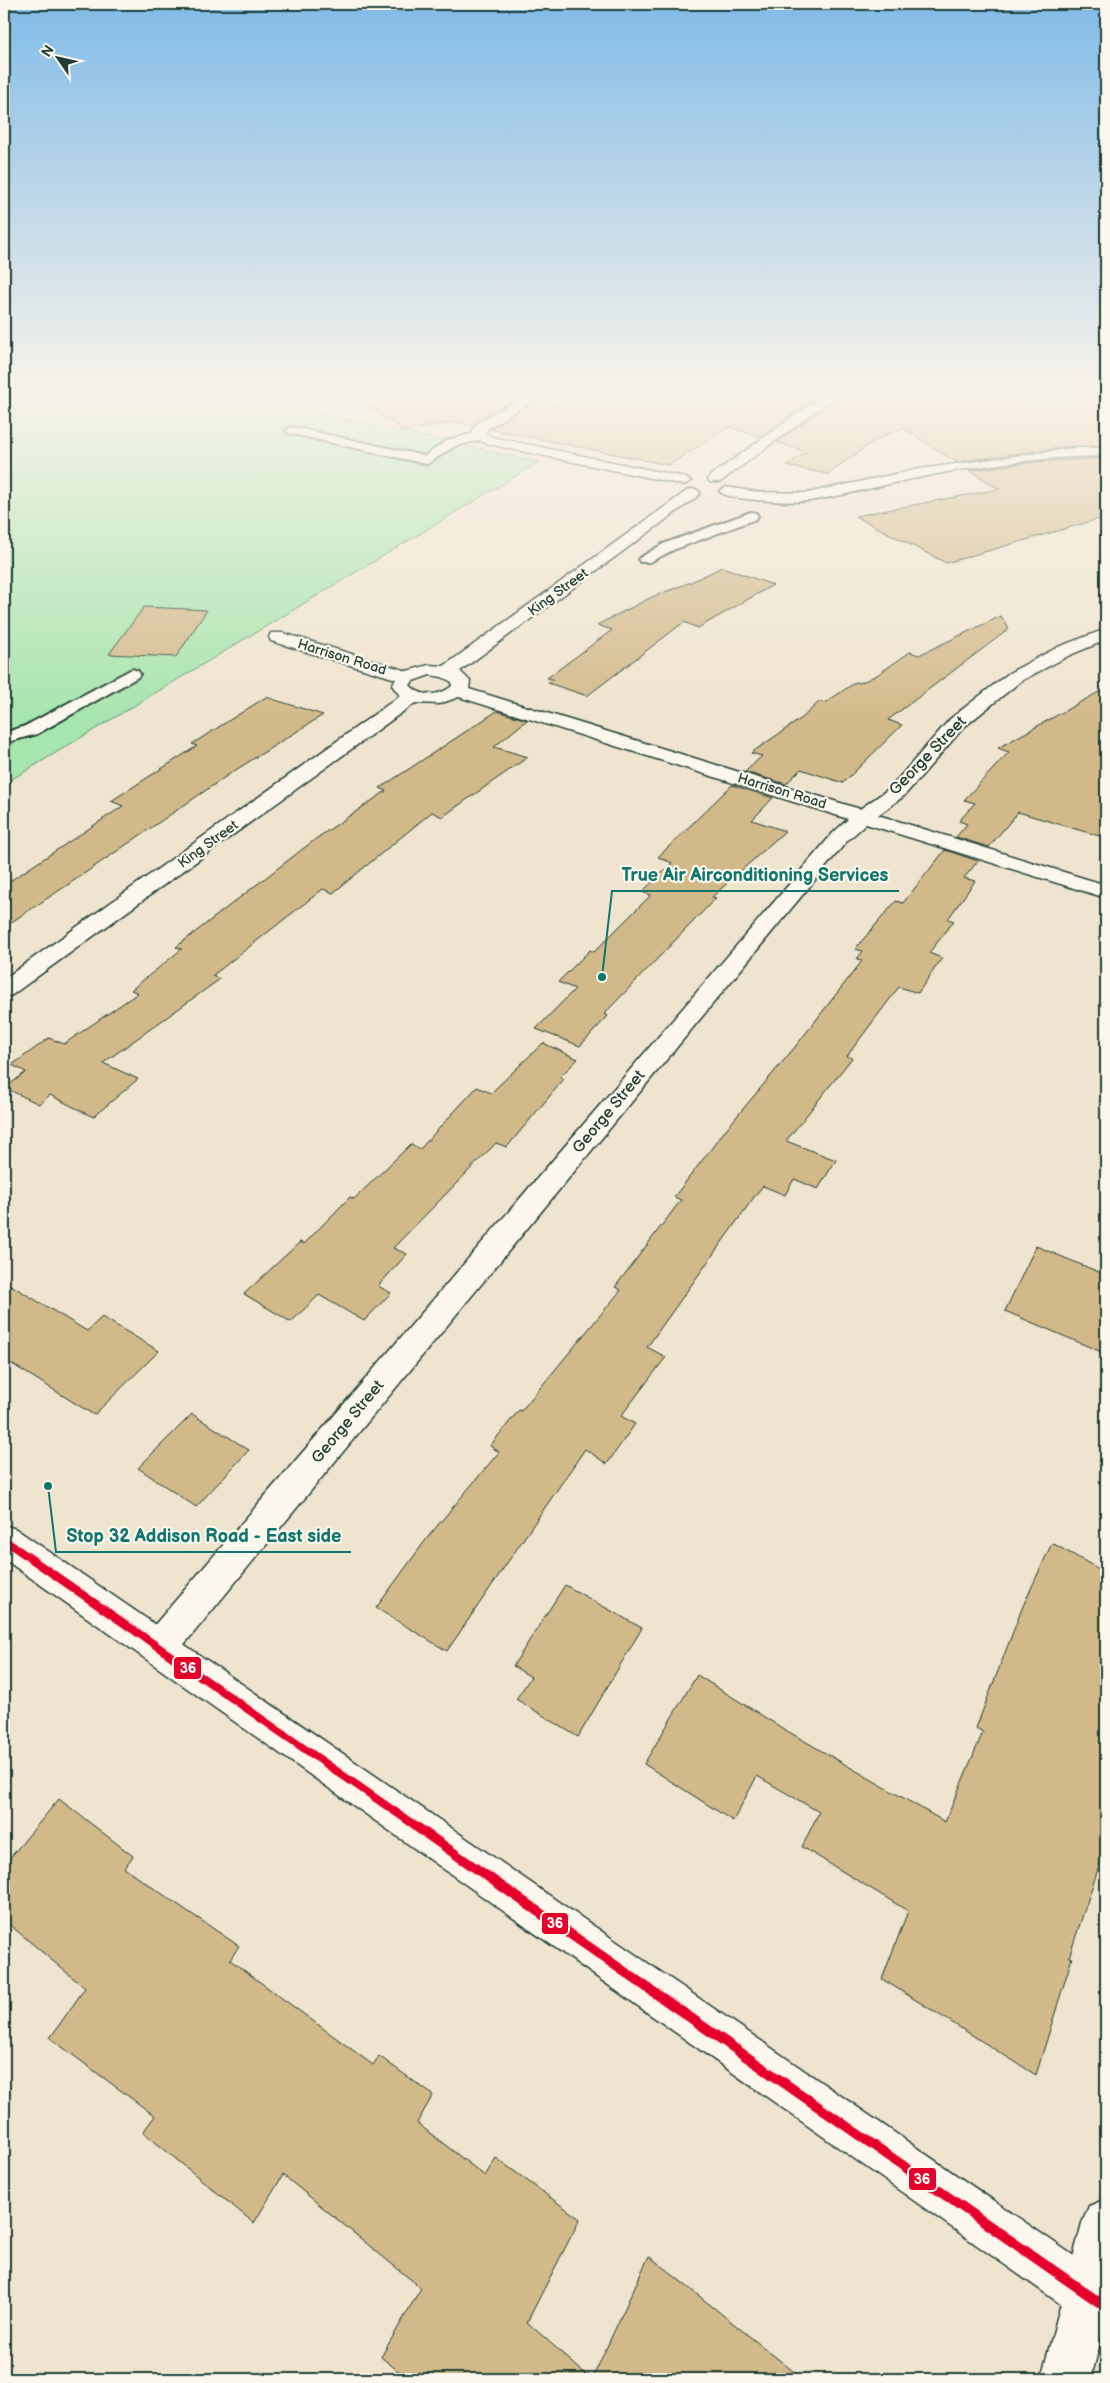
<svg xmlns="http://www.w3.org/2000/svg" width="1110" height="2383" font-family="'Balsamiq Sans',sans-serif">
<rect width="100%" height="100%" fill="#efe4ce"/>
<filter id="ink" filterUnits="userSpaceOnUse"><feTurbulence type="fractalNoise" baseFrequency=".02" numOctaves="2"/><feDisplacementMap in="SourceGraphic" scale="10" xChannelSelector="R" yChannelSelector="G"/><feConvolveMatrix kernelMatrix="1 2 1 2 8 2 1 2 1" color-interpolation-filters="sRGB"/></filter>
<g filter="url(#ink)">
<!-- green -->
<polygon fill="#a6e5ad" stroke="#629170" points="50,391 217,391 539,462 4,784 4,408"/>
<!-- building -->
<g fill="#d2b989" stroke="#1f3d34">
<polygon points="348,391 530,391 476,421 473,426 456,422 404,431"/>
<polygon points="584,391 623,391 666,399 668,391 690,391 744,399 757,391 826,391 761,437 729,427 669,465 490,429 537,400 560,405"/>
<polygon points="845,391 1106,391 1106,446 1074,446 956,462 903,428 875,440 828,474 786,466 806,452 777,442"/>
<polygon points="1106,458 1106,517 946,563 855,516 999,489 969,470 1035,462"/>
<polygon points="722,567 773,585 698,628 684,622 587,696 548,683 553,679 547,678 612,630 597,625 652,597 691,582"/>
<polygon points="144,607 207,610 176,657 109,654"/>
<polygon points="1001,616 1009,629 888,720 902,725 843,783 801,769 786,784 745,772 762,756 751,753 802,718 820,701 825,703 856,682 860,683 877,675 910,652 919,655"/>
<polygon points="1106,688 1106,838 1018,812 989,847 956,837 967,824 959,821 975,803 964,800 1009,752 998,748"/>
<polygon points="266,697 323,715 231,773 69,884 4,927 4,885 123,806 111,801 197,746 192,744"/>
<polygon points="497,711 527,720 494,747 528,757 442,817 432,812 333,893 323,889 212,976 220,979 103,1063 138,1079 93,1117 50,1095 39,1104 5,1088 26,1072 12,1065 49,1038 64,1044 138,993 131,990 182,949 176,947 317,838 386,791 380,788"/>
<polygon points="732,785 773,798 752,820 785,831 712,897 716,898 604,1014 608,1016 580,1046 536,1029 575,989 558,982 590,950 594,952 651,895 642,892 672,863 658,857"/>
<polygon points="945,850 978,861 964,878 975,881 948,919 954,921 929,953 942,958 918,993 899,987 847,1056 852,1058 786,1141 836,1160 818,1189 794,1179 785,1195 763,1186 757,1193 647,1347 666,1357 621,1416 635,1424 607,1464 585,1449 447,1651 376,1608 428,1537 499,1452 490,1446 519,1410 521,1411 621,1290 615,1287 681,1200 674,1197 727,1128 795,1047 862,961 857,959 863,951 855,949 896,901 903,903"/>
<polygon points="543,1043 578,1059 560,1077 564,1079 507,1147 496,1143 393,1248 407,1254 378,1286 391,1293 364,1321 319,1295 291,1322 244,1294 300,1242 304,1244 350,1197 354,1199 411,1144 420,1149 477,1087 491,1093"/>
<polygon points="1036,1246 1106,1275 1106,1354 1005,1311"/>
<polygon points="4,1281 87,1331 102,1317 159,1351 94,1415 4,1359"/>
<polygon points="192,1414 249,1450 196,1507 138,1468"/>
<polygon points="1052,1543 1106,1573 1106,1845 1069,1957 1072,1958 1036,2075 882,1979 908,1911 802,1847 819,1812 757,1776 733,1821 644,1764 697,1675 782,1728 945,1822 983,1732 976,1728 1023,1606"/>
<polygon points="565,1585 642,1628 578,1737 516,1699 531,1677 513,1666"/>
<polygon points="59,1799 133,1856 124,1868 239,1946 230,1960 373,2065 379,2056 433,2095 417,2123 485,2176 496,2158 580,2219 527,2322 591,2379 408,2379 381,2357 421,2288 283,2175 254,2223 143,2132 155,2116 50,2038 85,1988 4,1920 4,1865"/>
<polygon points="649,2256 803,2379 592,2379"/>
</g>
<g fill="none" stroke-linecap="round" stroke-linejoin="round">
<!-- service casing -->
<g stroke="#1f3d34" stroke-width="4">
<g id="service">
<polygon points="292,427 425,456 447,440 481,432 487,436 485,439 455,446 427,464 288,433 286,431 288,429"/>
<polygon points="751,512 756,513 758,516 756,519 673,550 650,562 640,562 638,559 663,544"/>
<polygon points="132,669 138,671 140,674 138,677 37,734 4,743 4,733 25,726"/>
</g>
</g>
<!-- minor casing -->
<g stroke="#1f3d34" stroke-width="3">
<g id="minor">
<polygon points="12,391 29,391 27,394 4,402 4,394"/>
<polygon points="534,391 548,391 487,429 486,433 492,437 684,477 691,481 684,485 488,444 476,439 472,431 477,423"/>
<polygon points="829,391 843,391 720,482 710,482 708,479 710,476"/>
<path d="M1074 448H1106V456C1043 457 979 465 917 478 881 485 845 496 808 501 794 503 727 501 719 491L726 487 757 492 807 493 919 469Z"/>
<path d="M693 489 698 490 700 493 698 496 460 671 470 681 469 689 860 809 890 788 950 719 1009 673 1058 647 1106 629V640L1070 655 1021 681 964 727 904 796 878 815 1106 885V898L866 824 847 841 172 1659 159 1664 146 1659 141 1647 146 1635 833 833 848 819 459 697 439 704 415 703 12 995 4 997V979L400 696 392 685 396 679 271 641 269 637 271 633H283L407 671 429 665 444 666 688 490ZM430 675 442 677 452 682V686C440 696 421 698 410 685L413 681Z"/>
<polygon points="1106,2199 1106,2318 1091,2379 1041,2379 1082,2223 1089,2206"/>
</g>
</g>
<!-- secondary casing -->
<g stroke="#1f3d34" stroke-width="3">
<polygon id="secondary" points="4,1525 16,1529 1106,2278 1106,2331 1089,2324 4,1559"/>
</g>
<!-- service -->
<use href="#service" fill="#fbf7ec" fill-rule="evenodd"/>
<!-- minor -->
<use href="#minor" fill="#fbf7ec" fill-rule="evenodd"/>
<!-- secondary -->
<use href="#secondary" fill="#fbf7ec" fill-rule="evenodd"/>
<!-- bus-1-far1 casing -->
<g stroke="#fbf7ec" stroke-width="12">
<polyline id="bus-1-far1" points="4,1540 420,1829"/>
</g>
<!-- bus-1 casing -->
<g stroke="#fbf7ec" stroke-width="14">
<polyline id="bus-1" points="418,1828 1106,2307"/>
</g>
<!-- bus-1-far1 -->
<use href="#bus-1-far1" stroke="#e4002b" stroke-width="8"/>
<!-- bus-1 -->
<use href="#bus-1" stroke="#e4002b" stroke-width="10"/>
</g>
</g>
<!-- sky -->
<linearGradient id="sky" x2="0" y2="1"><stop stop-color="#81bbe8"/><stop offset="0.54" stop-color="#f8f3e9"/><stop offset="1" stop-color="#f8f3e9" stop-opacity="0"/></linearGradient>
<rect width="1110" height="724" fill="url(#sky)"/>
<g text-anchor="middle" dominant-baseline="central" stroke-width="4.5" stroke-linejoin="round" paint-order="stroke">
<!-- far-street labels -->
<g font-size="14" fill="#1f3d34" stroke="#fbf7ec">
<text transform="translate(558 592) rotate(-36)">King Street</text>
<text transform="translate(342 657) rotate(17)">Harrison Road</text>
<text transform="translate(782 791) rotate(17)">Harrison Road</text>
<text transform="translate(208 844) rotate(-36)">King Street</text>
</g>
<!-- street labels -->
<g font-size="16" fill="#1f3d34" stroke="#fbf7ec">
<text transform="translate(928 756) rotate(-46)">George Street</text>
<text transform="translate(609 1112) rotate(-50)">George Street</text>
<text transform="translate(348 1422) rotate(-50)">George Street</text>
</g>
</g>
<!-- callouts -->
<path fill="none" stroke="#0f766e" stroke-width="2" d="M602 977L612 891H899M48 1486L56 1552H351"/>
<g fill="#0f766e" stroke="#fbf7ec" stroke-width="2">
<circle cx="602" cy="977" r="5"/>
<circle cx="48" cy="1486" r="5"/>
</g>
<g font-size="18" text-anchor="middle" font-weight="bold" fill="#0f766e" stroke="#fbf7ec" stroke-width="4.5" stroke-linejoin="round" paint-order="stroke">
<text x="755" y="881">True Air Airconditioning Services</text>
<text x="204" y="1542">Stop 32 Addison Road - East side</text>
</g>
<g stroke="#fbf7ec" stroke-width="2">
<rect x="173" y="1656" width="29" height="24" rx="5" fill="#e4002b"/>
<rect x="541" y="1912" width="28" height="23" rx="5" fill="#e4002b"/>
<rect x="908" y="2167" width="29" height="24" rx="5" fill="#e4002b"/>
</g>
<g font-size="14" text-anchor="middle" font-weight="bold" fill="#fff">
<text x="188" y="1673">36</text>
<text x="555" y="1928">36</text>
<text x="922" y="2184">36</text>
</g>
<!-- margin -->
<rect width="1110" height="2383" fill="none" stroke="#fbf7ec" stroke-width="20"/>
<rect x="10" y="10" width="1090" height="2363" fill="none" stroke="#1f3d34" stroke-width="2" filter="url(#ink)"/>
<!-- north arrow -->
<g transform="translate(58 58) rotate(304)" stroke="#fbf7ec" stroke-width="4" paint-order="stroke">
<path d="M0-4L9 19L0 12L-9 19Z" fill="#1f3d34"/>
<text y="-8" font-size="14" font-weight="bold" text-anchor="middle" fill="#1f3d34">N</text>
</g>
</svg>
